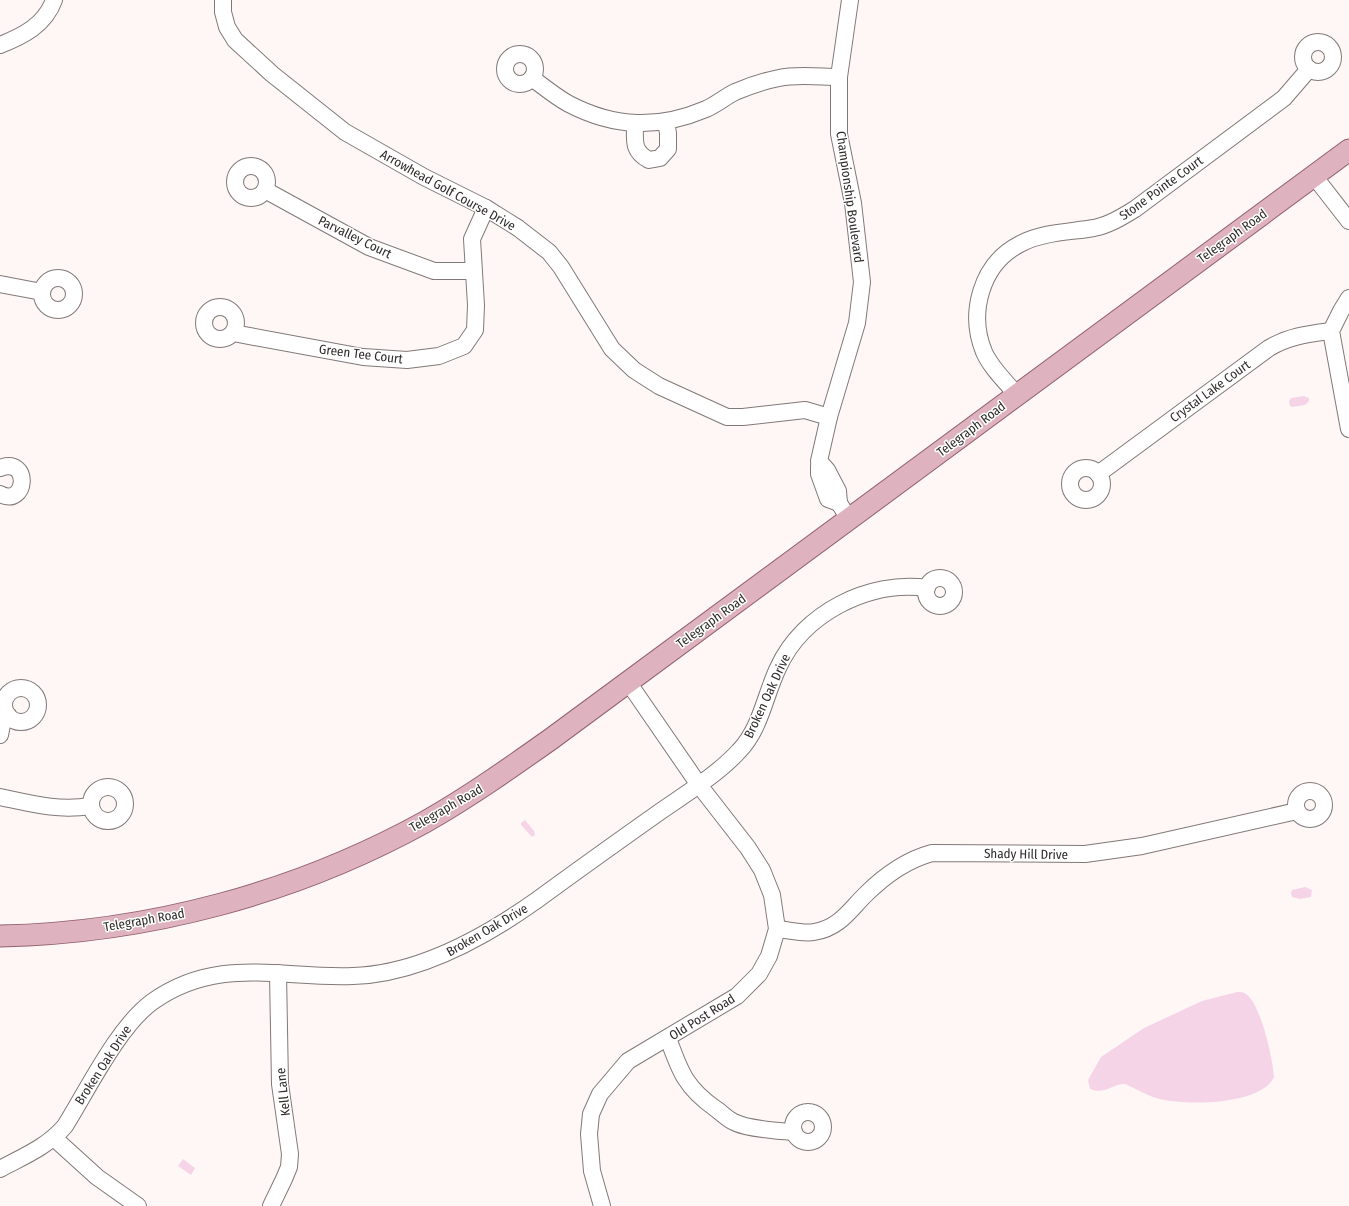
<svg xmlns="http://www.w3.org/2000/svg" width="1349" height="1206" font-family="'Fira Sans Condensed',sans-serif">
<rect width="100%" height="100%" fill="#fef7f6"/>
<!-- water -->
<g fill="#f6d4e8">
<polygon points="1304,396 1309,398 1309,401 1305,405 1292,407 1290,406 1289,401 1291,398"/>
<polygon points="525,820 534,831 535,835 532,837 521,825 521,823"/>
<polygon points="1305,887 1312,890 1311,897 1300,899 1292,897 1291,893 1292,890"/>
<path d="M1237 992C1240 992 1244 992 1246 994 1261 1004 1273 1060 1274 1077 1261 1106 1182 1106 1156 1098 1146 1095 1135 1088 1125 1084 1111 1084 1106 1095 1090 1089L1088 1080 1101 1057 1144 1028 1202 1001Z"/>
<polygon points="183,1159 195,1168 191,1175 178,1166"/>
</g>
<g fill="none" stroke-linecap="round" stroke-linejoin="round">
<!-- minor casing -->
<g stroke="#817978" stroke-width="18">
<g id="minor">
<polyline points="223,0 223,12 227,27 235,40 272,74 345,132 424,177 486,208 518,228 549,252 561,267 612,349 634,370 659,386 727,417 743,417 805,410 829,417"/>
<circle cx="1318" cy="57" r="15"/>
<path d="M0 45C23 36 45 25 54 0"/>
<circle cx="520" cy="69" r="15"/>
<path d="M532 78C544 87 556 97 569 104 615 128 659 129 706 109 717 104 725 97 735 92 749 86 764 81 779 78 796 74 822 77 839 77"/>
<path d="M635 123C635 141 632 151 649 160L660 158 668 149V133L666 122"/>
<circle cx="251" cy="182" r="16"/>
<polyline points="1314,176 1349,221"/>
<polyline points="265,190 369,247 434,271 473,271"/>
<circle cx="58" cy="294" r="16"/>
<polyline points="0,284 42,292"/>
<polyline points="1349,298 1341,311 1331,331 1349,429"/>
<circle cx="220" cy="323" r="16"/>
<polyline points="233,333 363,357 407,360 439,356 464,346 475,330 476,305 472,239 486,208"/>
<path d="M1017 395C1006 382 991 368 984 352 968 313 981 264 1020 244 1042 232 1070 232 1094 228 1109 225 1122 217 1135 209L1284 98 1309 69"/>
<polyline points="819,466 819,474 828,499 839,503"/>
<path d="M0 468C31 456 27 508 0 494"/>
<circle cx="1086" cy="484" r="16"/>
<path d="M1098 474 1269 348C1289 336 1308 334 1331 331"/>
<polyline points="849,519 839,503 838,491 827,470 819,461 829,417 857,323 862,282 853,203 839,134 839,77 850,0"/>
<circle cx="940" cy="592" r="14"/>
<circle cx="21" cy="705" r="17"/>
<polyline points="0,735 2,725 8,715"/>
<circle cx="108" cy="804" r="17"/>
<circle cx="1310" cy="805" r="14"/>
<path d="M0 797C33 804 57 811 91 806"/>
<path d="M777 929C789 930 803 934 814 932 839 928 849 911 865 895 884 876 906 860 932 853L1085 854 1142 846 1297 811"/>
<path d="M668 1038C680 1072 686 1088 716 1109 722 1113 727 1119 734 1122 747 1129 778 1131 794 1132"/>
<circle cx="808" cy="1127" r="15"/>
<polyline points="54,1138 97,1177 138,1206"/>
<path d="M0 1169C24 1156 47 1147 65 1126 88 1089 118 1027 152 1002 218 955 280 979 353 976 419 974 485 937 537 900 578 870 620 840 661 811 687 793 718 774 739 751 761 728 765 695 778 668 803 613 869 580 927 588"/>
<polyline points="271,1206 284,1179 289,1167 290,1154 280,1084 278,973"/>
<polyline points="602,1206 592,1171 589,1134 591,1114 600,1094 628,1061 737,996 759,974 769,956 777,929 772,895 762,870 748,848 699,785 628,682"/>
</g>
</g>
<!-- major casing -->
<g stroke="#92616e" stroke-width="23">
<path id="major" d="M0 936C148 933 296 893 425 822 469 797 510 768 551 739L1349 150"/>
</g>
<!-- minor -->
<use href="#minor" stroke="#fff" stroke-width="16"/>
<!-- major -->
<use href="#major" stroke="#deb2be" stroke-width="21"/>
</g>
<g text-anchor="middle" dominant-baseline="central" stroke-width="3" stroke-linejoin="round" paint-order="stroke">
<!-- street labels -->
<g font-size="13" fill="#2e2b2a" stroke="#fff">
<text transform="translate(1161 188) rotate(-36)">Stone Pointe Court</text>
<text transform="translate(448 190) rotate(29)">Arrowhead Golf Course Drive</text>
<text transform="translate(850 197) rotate(82)">Championship Boulevard</text>
<text transform="translate(1232 236) rotate(-36)">Telegraph Road</text>
<text transform="translate(355 237) rotate(26)">Parvalley Court</text>
<text transform="translate(361 354) rotate(7)">Green Tee Court</text>
<text transform="translate(1210 391) rotate(-36)">Crystal Lake Court</text>
<text transform="translate(971 429) rotate(-37)">Telegraph Road</text>
<text transform="translate(711 621) rotate(-36)">Telegraph Road</text>
<text transform="translate(767 696) rotate(-65)">Broken Oak Drive</text>
<text transform="translate(446 808) rotate(-30)">Telegraph Road</text>
<text transform="translate(1026 854) rotate(1)">Shady Hill Drive</text>
<text transform="translate(144 920) rotate(-10)">Telegraph Road</text>
<text transform="translate(487 930) rotate(-30)">Broken Oak Drive</text>
<text transform="translate(702 1017) rotate(-32)">Old Post Road</text>
<text transform="translate(103 1065) rotate(-57)">Broken Oak Drive</text>
<text transform="translate(283 1092) rotate(-96)">Kell Lane</text>
</g>
</g>
</svg>
